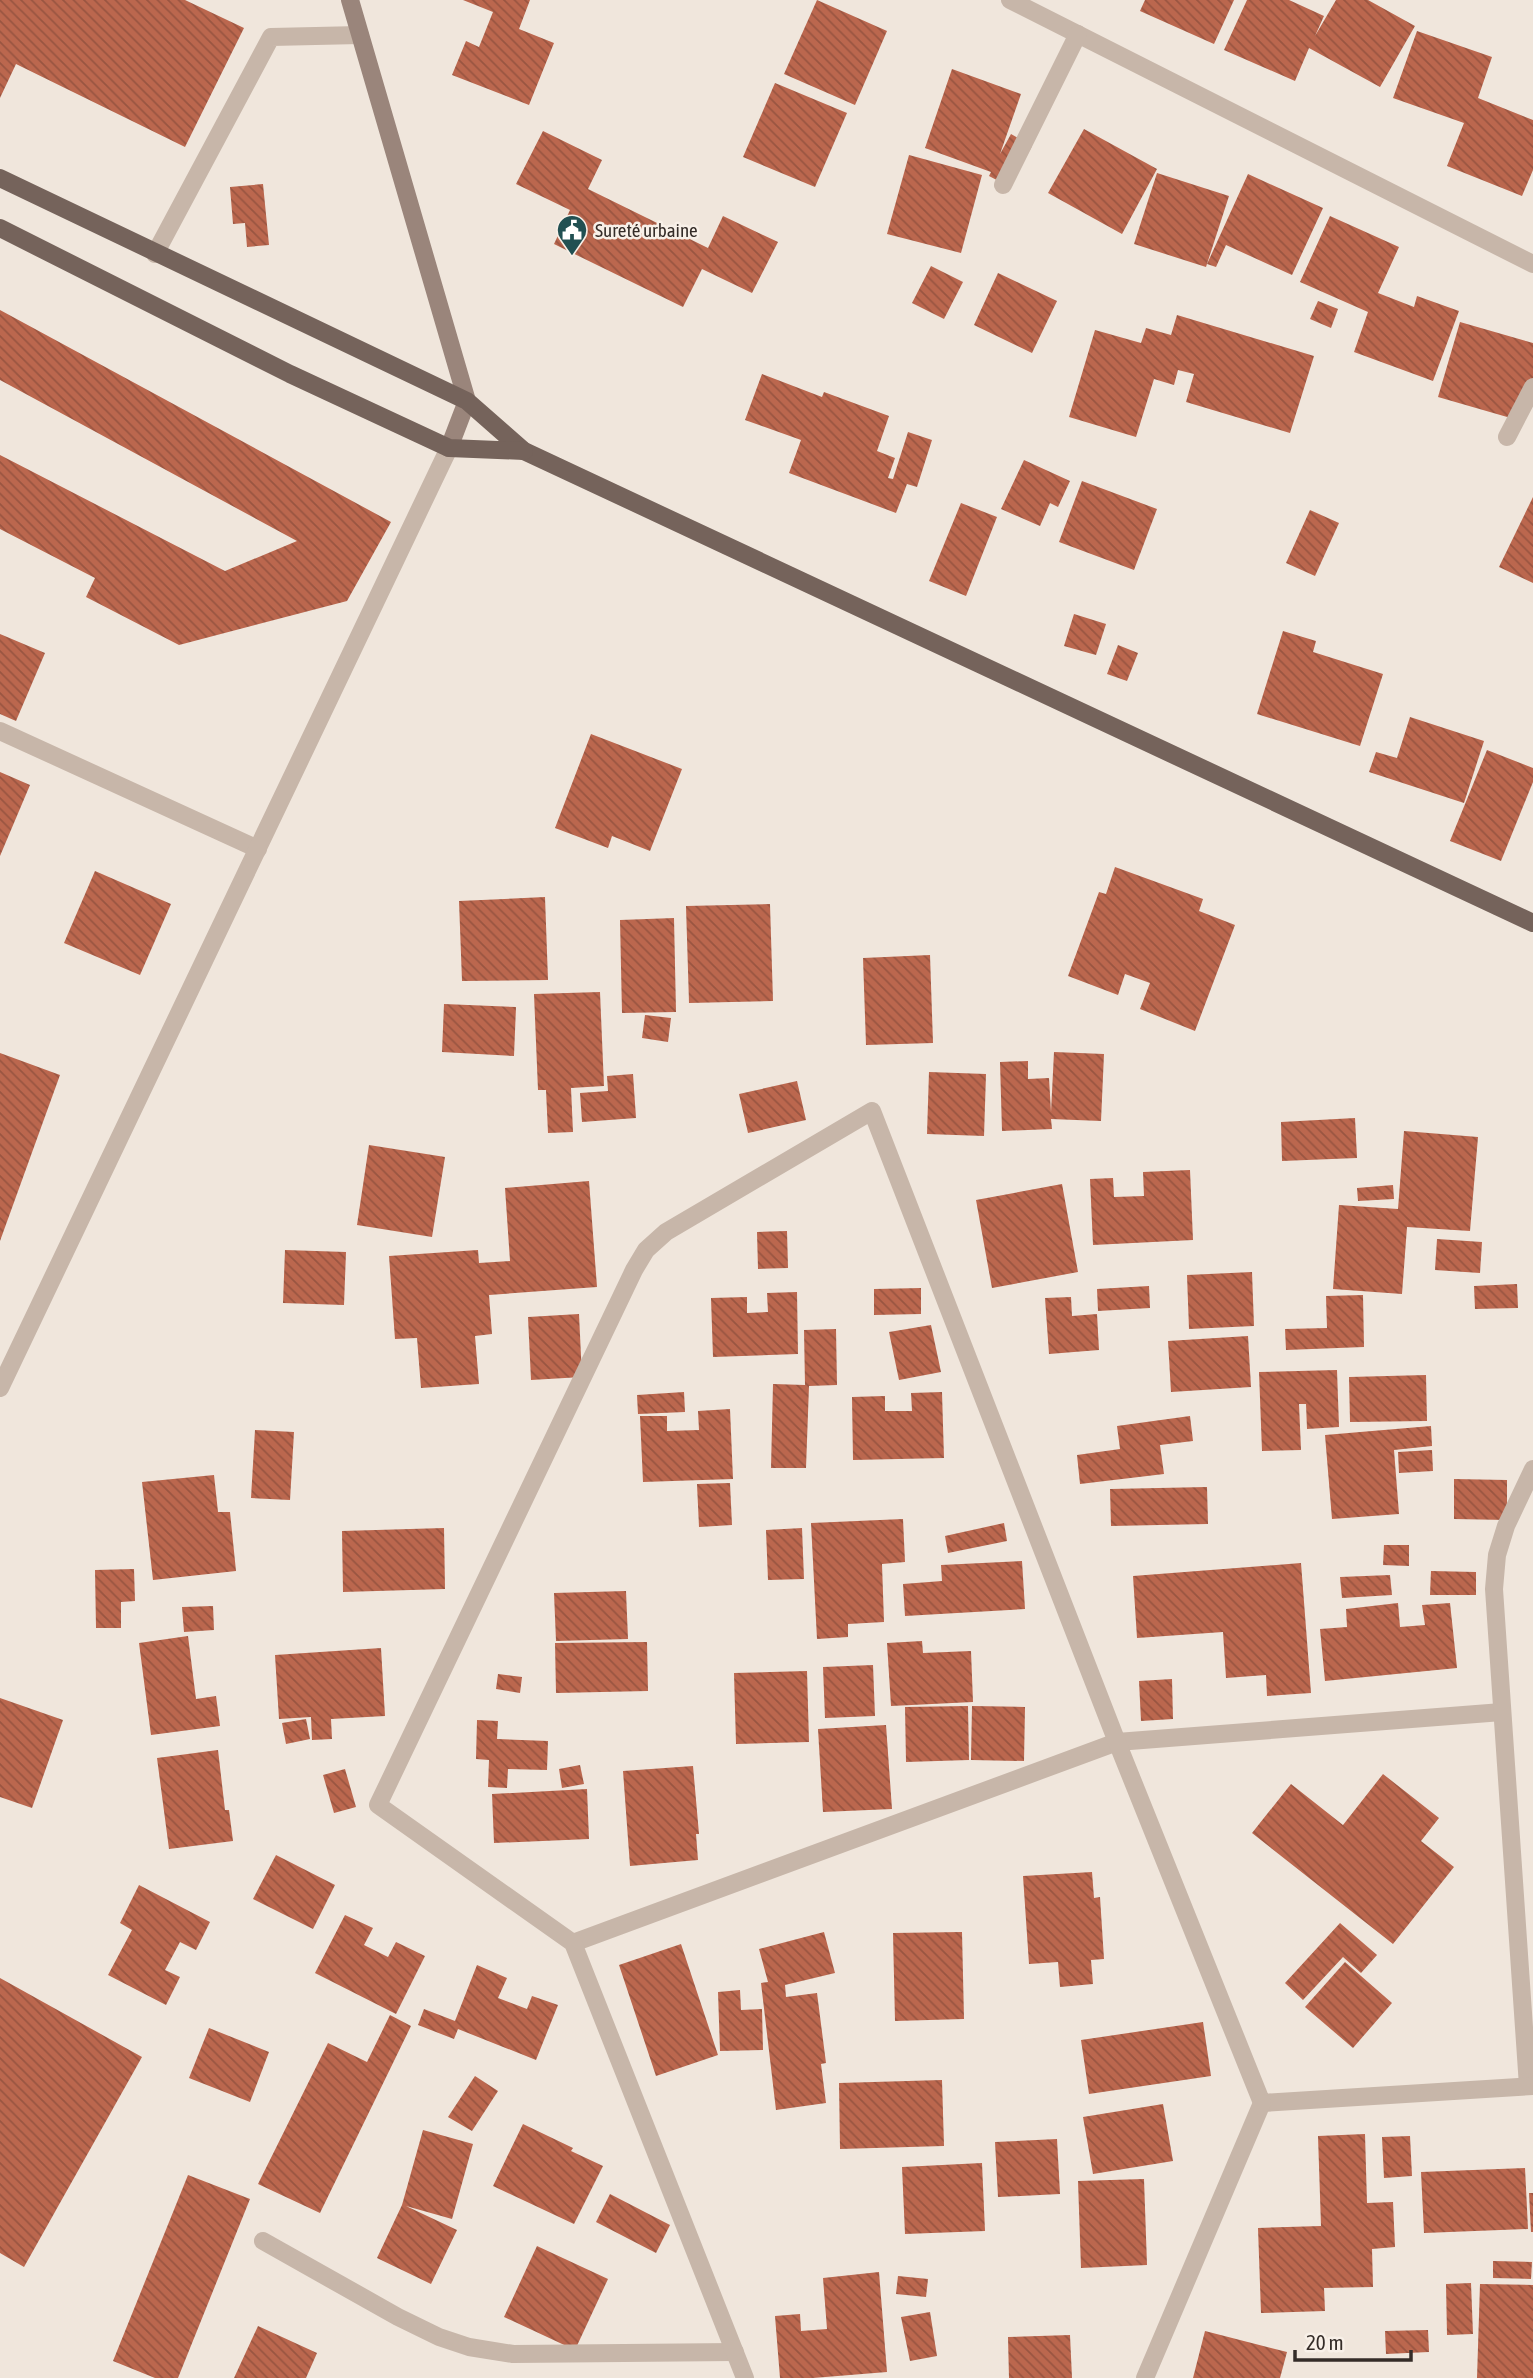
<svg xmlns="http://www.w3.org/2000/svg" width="1533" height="2378" font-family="'Asap Condensed',sans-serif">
<defs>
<pattern id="building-back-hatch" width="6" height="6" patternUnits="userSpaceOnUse" patternTransform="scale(1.75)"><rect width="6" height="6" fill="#bb674e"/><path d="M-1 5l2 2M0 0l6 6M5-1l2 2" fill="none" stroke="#995541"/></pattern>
</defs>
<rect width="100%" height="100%" fill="#f0e6dc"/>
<!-- building -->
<g fill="url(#building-back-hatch)">
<polygon points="0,0 185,0 244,28 185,147 16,64 0,98"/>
<polygon points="463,0 530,0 519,29 554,43 529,105 452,75 466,41 479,47 493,12"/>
<polygon points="817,0 887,31 855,105 784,74"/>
<polygon points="1145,0 1234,0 1214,44 1140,11"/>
<polygon points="1247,0 1289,0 1324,16 1315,36 1336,0 1368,0 1415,26 1380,87 1309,48 1295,81 1224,50"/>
<polygon points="1417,31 1492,57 1478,98 1533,120 1533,170 1522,196 1447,166 1464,123 1393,98"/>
<polygon points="952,69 1021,94 1000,154 1011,134 1032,146 1010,187 989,176 991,172 925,148"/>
<polygon points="775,83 847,113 815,187 743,157"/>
<polygon points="1084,129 1157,169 1122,234 1048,193"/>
<polygon points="543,131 602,160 588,189 708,248 723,216 778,242 752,293 702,269 683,307 554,244 570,210 516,184"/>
<polygon points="909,155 982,175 961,253 887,234"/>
<polygon points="1157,173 1229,196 1206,267 1134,244"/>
<polygon points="1248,174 1323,208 1292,275 1226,245 1216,267 1207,264"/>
<polygon points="263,184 269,245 247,247 245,223 233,224 230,187"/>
<polygon points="1330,216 1399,247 1378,293 1414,307 1417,296 1459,311 1433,381 1354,352 1368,312 1300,282"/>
<polygon points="931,266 963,282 944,319 912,303"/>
<polygon points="998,273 1057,301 1032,353 974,325"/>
<polygon points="1318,301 1338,309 1331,328 1310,319"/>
<polygon points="0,310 391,522 347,601 179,645 86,597 95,578 0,529 0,455 225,571 297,541 0,380"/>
<polygon points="1177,315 1314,356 1290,433 1186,402 1194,374 1178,370 1174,385 1154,379 1136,437 1069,417 1095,330 1141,343 1146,328 1171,335"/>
<polygon points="1460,322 1533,343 1533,380 1521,421 1438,397"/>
<polygon points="762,374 822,397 824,392 889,416 877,451 895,458 888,478 893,479 908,432 932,440 917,487 907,484 896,513 789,473 801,440 745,420"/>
<polygon points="1024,460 1070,481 1058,507 1050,503 1040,526 1001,509"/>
<polygon points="1082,481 1157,509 1134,570 1059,542"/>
<polygon points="1533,497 1533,583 1499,567"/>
<polygon points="961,503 997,517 966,596 929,581"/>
<polygon points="1310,510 1339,523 1315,576 1286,563"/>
<polygon points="1074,614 1106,624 1096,655 1064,646"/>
<polygon points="1283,631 1316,641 1313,652 1383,674 1360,746 1257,714"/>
<polygon points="0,634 45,653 16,721 0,714"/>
<polygon points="1118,645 1138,653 1127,681 1107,674"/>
<polygon points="1410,717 1484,741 1464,803 1369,772 1376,752 1397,758"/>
<polygon points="591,734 682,769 650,851 612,836 608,848 555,828"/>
<polygon points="1487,750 1533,768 1533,782 1501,861 1450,841"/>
<polygon points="0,772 30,785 0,856"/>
<polygon points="1115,867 1203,899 1199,911 1235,925 1195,1031 1140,1009 1150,983 1125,974 1118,995 1068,976 1099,892 1106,894"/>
<polygon points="95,871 171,904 140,975 64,943"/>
<polygon points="545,897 548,980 462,981 459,901"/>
<polygon points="770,904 773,1001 689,1003 686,906"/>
<polygon points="674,918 676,1012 622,1013 620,920"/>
<polygon points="930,955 933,1043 866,1045 863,958"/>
<polygon points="600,992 604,1086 571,1088 573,1132 548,1133 546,1090 538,1090 534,994"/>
<polygon points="444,1004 516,1007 514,1056 442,1052"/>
<polygon points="645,1015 671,1018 668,1042 642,1038"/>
<polygon points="1054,1052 1104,1054 1101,1121 1051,1119 1052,1129 1002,1131 1000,1062 1028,1061 1028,1079 1049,1078 1051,1112"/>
<polygon points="0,1053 60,1075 0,1241"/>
<polygon points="929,1072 986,1074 984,1136 927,1134"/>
<polygon points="633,1074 636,1118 582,1122 580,1093 608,1091 607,1076"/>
<polygon points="797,1081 806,1120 748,1133 739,1094"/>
<polygon points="1355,1118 1357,1158 1282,1161 1281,1122"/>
<polygon points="1404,1131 1478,1137 1470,1231 1407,1227 1402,1294 1333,1289 1339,1205 1398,1209"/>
<polygon points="369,1145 445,1157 432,1237 357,1225"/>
<polygon points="1190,1170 1193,1240 1093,1245 1090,1179 1113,1178 1114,1197 1144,1196 1143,1172"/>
<polygon points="589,1181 597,1287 489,1295 492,1334 475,1336 479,1384 421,1388 417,1338 395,1339 389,1256 478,1250 479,1263 510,1261 505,1188"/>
<polygon points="1062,1184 1078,1272 992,1288 976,1200"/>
<polygon points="1393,1185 1394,1199 1358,1201 1357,1188"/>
<polygon points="787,1231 788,1268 758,1269 757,1232"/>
<polygon points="1437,1239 1482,1242 1480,1273 1435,1270"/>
<polygon points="285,1250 346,1252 344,1305 283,1303"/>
<polygon points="1252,1272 1254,1326 1189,1329 1187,1275"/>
<polygon points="1517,1284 1518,1308 1475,1309 1474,1286"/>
<polygon points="1149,1286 1150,1308 1098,1311 1097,1289"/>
<polygon points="921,1288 921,1314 874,1315 874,1289"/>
<polygon points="797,1292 798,1354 713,1357 711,1298 747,1297 747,1313 768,1312 767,1293"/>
<polygon points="1363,1295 1364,1347 1286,1350 1285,1329 1327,1328 1326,1296"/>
<polygon points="1071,1297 1072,1316 1097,1314 1099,1350 1049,1354 1045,1298"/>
<polygon points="579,1314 582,1377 531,1380 528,1317"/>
<polygon points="931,1325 941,1372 899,1380 889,1332"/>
<polygon points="836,1329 837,1385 809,1386 806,1468 771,1468 773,1384 805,1385 804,1330"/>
<polygon points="1248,1336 1251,1387 1171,1392 1168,1341"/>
<polygon points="1337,1370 1339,1427 1307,1429 1306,1404 1299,1404 1301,1450 1262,1451 1259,1372"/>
<polygon points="1426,1375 1427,1421 1350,1422 1349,1377"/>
<polygon points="684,1392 685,1412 638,1414 637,1395"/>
<polygon points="942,1392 944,1458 853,1460 852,1397 885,1396 885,1411 912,1411 911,1393"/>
<polygon points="730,1409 733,1479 643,1482 640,1416 667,1416 667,1431 699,1430 698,1411"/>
<polygon points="1190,1416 1193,1441 1160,1445 1164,1474 1080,1484 1077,1455 1120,1449 1117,1426"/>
<polygon points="1431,1426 1432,1446 1394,1450 1399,1514 1332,1519 1325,1435"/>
<polygon points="255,1430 294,1432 290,1500 251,1498"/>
<polygon points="1432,1450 1433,1471 1399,1473 1398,1452"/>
<polygon points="214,1475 218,1512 230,1512 236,1571 153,1580 142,1482"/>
<polygon points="1454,1479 1507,1480 1507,1520 1454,1519"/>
<polygon points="730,1483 732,1525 699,1527 697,1484"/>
<polygon points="1207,1487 1208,1524 1111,1526 1110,1489"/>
<polygon points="903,1519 905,1562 882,1564 884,1622 848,1624 848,1637 817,1639 811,1523"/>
<polygon points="1004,1523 1007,1541 948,1553 945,1536"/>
<polygon points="444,1528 445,1589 343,1592 342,1531"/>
<polygon points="802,1528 804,1579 768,1580 766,1530"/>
<polygon points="1384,1545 1409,1545 1409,1566 1383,1565"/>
<polygon points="1022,1561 1025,1609 905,1616 903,1584 942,1581 941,1565"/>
<polygon points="1301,1563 1311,1693 1267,1696 1266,1675 1226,1678 1223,1632 1137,1638 1133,1576"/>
<polygon points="134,1569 135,1601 121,1602 121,1628 96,1628 95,1570"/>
<polygon points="1431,1571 1476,1572 1476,1595 1430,1595"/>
<polygon points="1390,1575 1392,1595 1342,1598 1340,1577"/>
<polygon points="626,1591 628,1639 556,1641 554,1593"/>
<polygon points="1398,1603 1400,1627 1425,1625 1422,1605 1450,1603 1457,1668 1325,1681 1320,1629 1347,1627 1346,1609"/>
<polygon points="213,1606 214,1630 184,1632 182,1607"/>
<polygon points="188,1636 196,1699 216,1696 220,1726 151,1735 139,1643"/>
<polygon points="922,1641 923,1653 971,1651 973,1702 891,1706 887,1643"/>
<polygon points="647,1642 648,1691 556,1693 555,1643"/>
<polygon points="381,1648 385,1716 331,1719 332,1739 312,1740 311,1717 279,1719 275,1655"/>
<polygon points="873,1665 875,1716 825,1718 823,1667"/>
<polygon points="807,1671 809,1742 736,1744 734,1673"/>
<polygon points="498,1674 522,1677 520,1693 496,1689"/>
<polygon points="1172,1679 1173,1719 1141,1721 1139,1681"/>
<polygon points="0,1698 63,1720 32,1808 0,1797"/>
<polygon points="968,1706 969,1760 906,1762 905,1707"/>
<polygon points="972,1706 1025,1707 1024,1761 971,1760"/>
<polygon points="306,1719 310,1739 286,1744 282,1723"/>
<polygon points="477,1720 498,1721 497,1739 548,1741 547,1770 508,1769 507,1788 488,1787 489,1760 476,1759"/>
<polygon points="886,1725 892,1809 823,1812 818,1729"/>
<polygon points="218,1750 225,1810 229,1810 233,1841 169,1849 157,1758"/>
<polygon points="580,1765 584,1784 562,1788 559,1769"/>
<polygon points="693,1766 699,1834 696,1834 698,1860 630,1866 623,1771"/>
<polygon points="345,1769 356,1807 334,1813 323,1775"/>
<polygon points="1383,1774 1439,1818 1421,1841 1454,1867 1393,1944 1252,1833 1291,1784 1343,1825"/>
<polygon points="587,1789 589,1839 494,1843 492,1794"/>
<polygon points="276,1855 335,1885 313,1929 253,1899"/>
<polygon points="1092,1872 1094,1898 1100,1897 1104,1959 1091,1960 1093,1984 1060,1987 1058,1962 1029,1964 1023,1876"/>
<polygon points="139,1885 210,1922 196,1950 180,1942 165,1970 180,1977 166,2005 108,1975 132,1930 120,1923"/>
<polygon points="345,1915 373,1928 364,1945 388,1957 396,1942 425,1956 396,2014 315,1973"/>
<polygon points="1340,1923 1377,1955 1361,1973 1343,1957 1303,2000 1285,1983"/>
<polygon points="824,1932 835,1973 785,1985 786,1997 817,1993 826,2063 821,2064 826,2103 776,2110 761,1983 768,1982 759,1949"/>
<polygon points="962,1932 964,2019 895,2021 893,1933"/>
<polygon points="681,1944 718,2055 656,2076 619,1965"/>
<polygon points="1345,1962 1392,2003 1353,2048 1305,2007"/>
<polygon points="477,1965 507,1978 498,1998 527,2009 532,1996 558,2005 536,2060 458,2029 454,2039 418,2025 424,2009 455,2021"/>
<polygon points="0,1978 142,2057 24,2267 0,2253"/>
<polygon points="740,1990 741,2010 762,2009 763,2050 720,2051 718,1992"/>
<polygon points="390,2015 411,2026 320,2213 258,2184 328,2043 367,2062"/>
<polygon points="1203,2022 1211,2076 1089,2094 1081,2040"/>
<polygon points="209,2028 269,2052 250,2102 189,2078"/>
<polygon points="475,2076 498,2091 472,2131 448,2117"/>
<polygon points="942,2080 944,2146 840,2149 839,2083"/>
<polygon points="1163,2104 1173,2161 1093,2174 1083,2117"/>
<polygon points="523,2124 573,2148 571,2151 603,2166 574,2224 493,2186"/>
<polygon points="423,2130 473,2144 452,2219 406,2206 457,2230 431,2284 377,2258 402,2205"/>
<polygon points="1365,2134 1367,2203 1393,2202 1395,2247 1372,2249 1373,2287 1324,2288 1325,2311 1261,2313 1258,2228 1321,2226 1318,2136"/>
<polygon points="1410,2136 1412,2176 1384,2178 1382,2137"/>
<polygon points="1057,2139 1060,2194 998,2197 995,2142"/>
<polygon points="982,2163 985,2231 905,2234 902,2167"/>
<polygon points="1525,2168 1528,2229 1424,2233 1421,2172"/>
<polygon points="188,2175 250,2199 178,2378 155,2378 113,2361"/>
<polygon points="1144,2179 1147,2265 1081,2268 1078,2181"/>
<polygon points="1529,2193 1533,2193 1533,2232 1531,2232"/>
<polygon points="610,2194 670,2225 656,2253 596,2222"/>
<polygon points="537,2246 608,2279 575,2350 504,2317"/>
<polygon points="1493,2261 1532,2262 1531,2279 1493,2278"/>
<polygon points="879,2272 887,2372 813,2378 780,2378 775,2316 800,2314 801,2331 827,2329 823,2278"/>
<polygon points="898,2276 928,2279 926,2297 896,2294"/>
<polygon points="1471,2283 1473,2334 1447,2335 1446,2284"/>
<polygon points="1480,2284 1533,2285 1533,2378 1477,2378"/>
<polygon points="930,2312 937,2356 910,2361 901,2317"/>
<polygon points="258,2326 317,2353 306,2378 234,2378"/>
<polygon points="1428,2330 1429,2352 1386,2354 1385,2331"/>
<polygon points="1205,2331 1287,2352 1280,2378 1193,2378"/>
<polygon points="1070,2335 1072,2378 1009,2378 1008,2337"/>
</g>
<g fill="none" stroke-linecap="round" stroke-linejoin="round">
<!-- street -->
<g stroke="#c7b6a9" stroke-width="18">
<polyline points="1010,0 1533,264"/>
<polyline points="1003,185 1078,34"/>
<polyline points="155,254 271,37 360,35"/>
<polyline points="1507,437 1533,387"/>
<polyline points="0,731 258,849"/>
<polyline points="0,1388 449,448"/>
<polyline points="573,1943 1117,1742 1502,1712"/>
<polyline points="1528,2086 1494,1589 1497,1555 1506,1526 1533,1469"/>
<polyline points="263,2241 398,2317 439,2337 469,2347 513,2354 735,2352"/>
<polyline points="745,2378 573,1943 378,1805 634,1270 646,1250 666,1232 872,1111 1117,1742 1262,2103 1533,2086"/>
<polyline points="1145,2378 1262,2103"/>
</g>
<!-- secondary -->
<polyline stroke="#9a857b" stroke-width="18" points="350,0 467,401 449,448"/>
<!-- primary -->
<g stroke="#75635b" stroke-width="18">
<polyline points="0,178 467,401 524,451 1533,923"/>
<polyline points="0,228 290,374 449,448 524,451"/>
</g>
</g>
<!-- icons -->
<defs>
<g id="civic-pin" transform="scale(1.575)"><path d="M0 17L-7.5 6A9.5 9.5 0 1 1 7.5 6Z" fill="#215052" stroke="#f8f0e8"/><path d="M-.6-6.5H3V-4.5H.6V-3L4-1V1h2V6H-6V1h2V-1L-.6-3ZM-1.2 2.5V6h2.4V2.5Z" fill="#fff"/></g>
</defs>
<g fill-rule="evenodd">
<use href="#civic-pin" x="572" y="230"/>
</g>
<g text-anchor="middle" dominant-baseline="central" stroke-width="5" stroke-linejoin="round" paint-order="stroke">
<!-- poi labels -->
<g font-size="19" fill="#342c28" stroke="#f8f0e8" text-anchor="start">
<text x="595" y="230">Sureté urbaine</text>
</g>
</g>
<!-- scale -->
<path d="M1295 2350v10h116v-10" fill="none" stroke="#342c28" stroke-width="3.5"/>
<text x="1306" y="2350" font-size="21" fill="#342c28" stroke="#f8f0e8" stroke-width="5" paint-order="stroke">20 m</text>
</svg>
